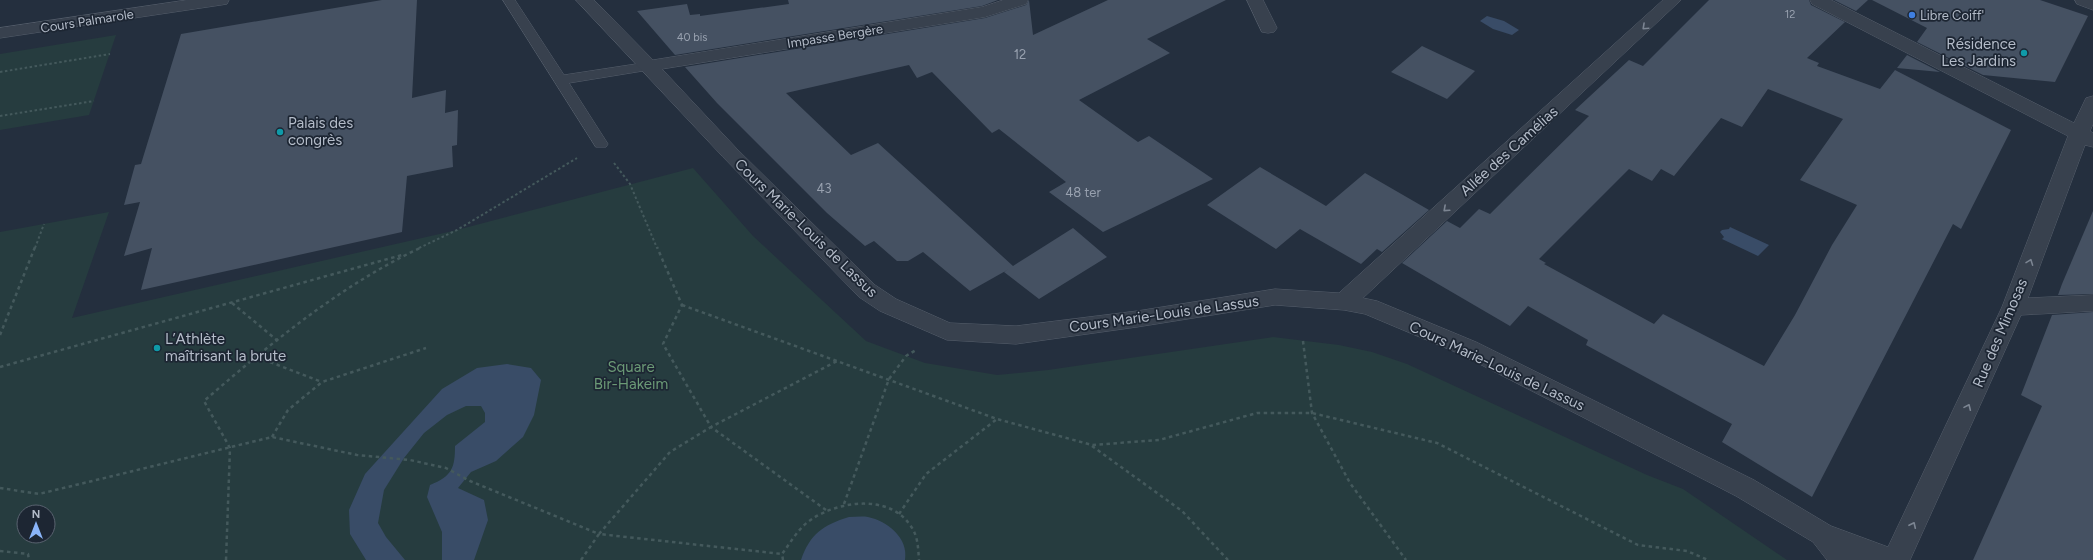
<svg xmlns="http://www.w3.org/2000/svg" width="2093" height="560" font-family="Figtree,sans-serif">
<rect width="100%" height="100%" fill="#242f3e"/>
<!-- green -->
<g fill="#263c3f" fill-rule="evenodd">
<polygon points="116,35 89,115 0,130 0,54"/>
<path d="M693 168 753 236 866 341 925 363 997 375 1048 370 1273 337 1339 345 1372 352 1407 364 1647 475 1683 489 1787 560H0V232L109 212 72 318 457 230ZM24 512H48V536H24Z"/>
</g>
<!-- water -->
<g fill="#394c67">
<polygon points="1487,16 1504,21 1519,30 1512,35 1493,29 1480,21"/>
<polygon points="1730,227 1769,245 1758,256 1722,239 1724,237 1720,232 1722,230 1729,229"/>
<path d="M507 364 531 368 541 380 534 415 523 437 496 461 471 472 458 488 484 500 488 520 474 560H442V532L427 497 430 485C452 476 455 468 455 446L485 422V413L481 406H466L447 415 424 433 404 458 384 490 378 523 386 537 405 560H366L350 534 349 510 365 474 442 389 477 368Z"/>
<path d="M849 517C855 517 862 516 868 517 887 521 909 538 905 560H801C810 534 823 525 849 517Z"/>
</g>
<!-- building -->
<g fill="#455162" fill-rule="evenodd">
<polygon points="382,0 417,0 412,98 446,90 445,113 458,110 457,145 452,146 453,167 407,176 402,232 141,290 152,248 124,256 140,202 124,205 135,165 141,164 181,34"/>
<polygon points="788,0 998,0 982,6 675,55 637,11 687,4 690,15 700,14 700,16 789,4"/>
<polygon points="1029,0 1033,35 1108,0 1226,0 1147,39 1170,53 1079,100 1138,142 1149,136 1213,179 1103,232 1049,192 1066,182 999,129 992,133 932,72 917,78 909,65 786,93 851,155 878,143 1013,266 1073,228 1107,257 1039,299 1004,272 1009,269 970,291 923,252 908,261 897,261 874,241 865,246 827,213 717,103 685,67 985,18 1026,5"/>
<path d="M1709 0H1809L1811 5 1845 22 1807 58 1819 63 1817 66 1880 89 1895 70 2011 130 1961 229 1953 224 1812 497 1722 442 1732 424 1586 345 1588 340 1528 306 1510 326 1402 263 1447 221 1460 228 1479 209 1490 214 1589 116 1575 110 1629 60 1643 66ZM1768 89 1843 119 1800 180 1857 205 1832 245 1795 315 1764 366 1663 314 1654 324 1544 264 1546 263 1539 259 1629 169 1652 181 1661 169 1674 176 1721 118 1742 127Z"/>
<polygon points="1834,0 1868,0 1856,11"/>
<polygon points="1872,0 2040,0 2088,16 2055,82 1983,75 1917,42 1927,28"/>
<polygon points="1422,46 1475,71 1447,99 1391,72"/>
<polygon points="1907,55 1940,72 1897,68"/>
<polygon points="1260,167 1326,206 1365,173 1429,210 1382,252 1377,249 1361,264 1300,229 1276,249 1207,205"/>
<polygon points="2093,211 2093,294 2058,295 2062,284"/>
<polygon points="2093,312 2093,560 1973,560 2042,406 2021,395 2052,315"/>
</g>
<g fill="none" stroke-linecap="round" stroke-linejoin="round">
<!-- service casing -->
<g stroke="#565f6c" stroke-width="1">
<polygon id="service" points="503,0 515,0 564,75 649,62 654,63 656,66 649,70 569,83 608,144 606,147 596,147"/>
</g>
<!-- minor casing -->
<g stroke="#565f6c" stroke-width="1">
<g id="minor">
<polygon points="187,0 229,0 227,4 221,5 0,38 0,28"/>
<polygon points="576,0 594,0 653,60 982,7 1003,0 1028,0 1026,4 985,17 662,69 737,149 875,285 896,299 950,323 1016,326 1137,311 1275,289 1339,293 1663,0 1681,0 1363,298 1377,301 1476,342 1754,480 1831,526 1888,547 2002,307 2068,136 1812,4 1810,0 1831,0 2074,123 2086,98 2093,96 2093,124 2090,131 2093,133 2093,147 2085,145 2028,298 2093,295 2093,311 2021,315 1910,560 1827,560 1813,542 1736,496 1460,354 1365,314 1344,310 1275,305 1137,327 1016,344 947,340 880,311 859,297 723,157"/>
<polygon points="1247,0 1263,0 1277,28 1274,32 1268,33 1262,32"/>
<polygon points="2075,0 2093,0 2093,10 2077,4"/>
</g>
</g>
<!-- path-far1 -->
<g stroke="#44595c" stroke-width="2" stroke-dasharray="2.5 2.5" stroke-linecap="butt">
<polyline points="0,72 110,54"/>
<polyline points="0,116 94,101"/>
<polyline points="614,163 630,184 657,248"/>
<polyline points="35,248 44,224"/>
<polyline points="419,248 457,230 577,158"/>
</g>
<!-- path -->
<g stroke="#44595c" stroke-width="2.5" stroke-dasharray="3.5 3.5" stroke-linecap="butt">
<polyline points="232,303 278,341"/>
<polyline points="682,305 997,419 1092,445 1159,440 1257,413 1312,413 1437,443 1638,545 1687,551 1708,560"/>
<polyline points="0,335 35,247"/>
<polyline points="1303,341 1312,413 1350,483 1406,560"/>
<polyline points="257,357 322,382"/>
<polyline points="0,367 402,255"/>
<polyline points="272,437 288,410 322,382 426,348"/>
<polyline points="1092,446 1182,511 1228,560"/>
<polyline points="0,488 39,494 272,437 357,455 410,460 446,468 470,481 599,534 670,452 711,427 663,344 682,305 657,247"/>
<polyline points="844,504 889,379 906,356 916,350"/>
<polyline points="826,510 711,427 839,360"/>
<polyline points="899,514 926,474 997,419"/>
<polyline points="0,551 28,554 29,560"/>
<path d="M226 560 230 448 204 401C271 343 341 285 422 247"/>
<polyline points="581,560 599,534 782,554"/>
<path d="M783 560 782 554C791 542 799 527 812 519 839 501 889 494 910 525 918 535 918 547 919 560"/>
</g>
<!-- service -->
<use href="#service" fill="#38414e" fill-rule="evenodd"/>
<!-- minor -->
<use href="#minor" fill="#38414e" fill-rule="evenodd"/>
</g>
<!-- one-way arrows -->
<defs><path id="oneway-chevron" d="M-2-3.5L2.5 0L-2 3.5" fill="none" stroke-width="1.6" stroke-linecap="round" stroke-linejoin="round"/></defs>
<g stroke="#7c8592">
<use href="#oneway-chevron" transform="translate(1645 27) rotate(137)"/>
<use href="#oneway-chevron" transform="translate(1446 209) rotate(138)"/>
<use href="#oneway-chevron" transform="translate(2030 262) rotate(-69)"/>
<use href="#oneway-chevron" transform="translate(1968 407) rotate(-66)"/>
<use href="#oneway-chevron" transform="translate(1913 525) rotate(-65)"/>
</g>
<!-- markers -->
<circle fill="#3f7fe0" stroke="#1d2633" stroke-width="1.5" cx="1912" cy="15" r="4"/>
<g fill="#0f9aa8" stroke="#1d2633" stroke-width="1.5">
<circle cx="2024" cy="53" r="4"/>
<circle cx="280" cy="132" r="4"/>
<circle cx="157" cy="348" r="4"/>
</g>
<g text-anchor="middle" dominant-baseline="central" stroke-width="3.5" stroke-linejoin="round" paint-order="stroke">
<!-- far-number labels -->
<g font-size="11" fill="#98a1af">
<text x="1790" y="14">12</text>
<text x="692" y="37">40 bis</text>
</g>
<!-- far-poi labels -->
<g font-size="13" fill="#b4bcc9" stroke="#1d2633" text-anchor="start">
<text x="1920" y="15">Libre Coiff'</text>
</g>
<!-- far-street labels -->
<g font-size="13" fill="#b4bcc9" stroke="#1d2633">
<text transform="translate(87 21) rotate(-9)">Cours Palmarole</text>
<text transform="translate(835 36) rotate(-9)">Impasse Bergère</text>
</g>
<!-- number labels -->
<g font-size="13" fill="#98a1af">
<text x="1020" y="54">12</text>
<text x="824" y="188">43</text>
<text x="1083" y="192">48 ter</text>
</g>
<!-- poi labels -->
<g font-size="15" fill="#b4bcc9" stroke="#1d2633" text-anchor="start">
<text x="2016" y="44" text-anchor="end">Résidence<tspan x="2016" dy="17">Les Jardins</tspan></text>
<text x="288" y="123">Palais des<tspan x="288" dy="17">congrès</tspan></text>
<text x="165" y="339">L’Athlète<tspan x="165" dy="17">maîtrisant la brute</tspan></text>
</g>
<!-- street labels -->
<g font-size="15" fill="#b4bcc9" stroke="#1d2633">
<text transform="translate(1509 151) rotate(-42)">Allée des Camélias</text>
<text transform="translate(806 228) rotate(44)">Cours Marie-Louis de Lassus</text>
<text transform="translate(1164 314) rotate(-8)">Cours Marie-Louis de Lassus</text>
<text transform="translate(2000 333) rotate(-67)">Rue des Mimosas</text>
<text transform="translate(1497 366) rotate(25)">Cours Marie-Louis de Lassus</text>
</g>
<!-- park labels -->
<g font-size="15" fill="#6b9a76" stroke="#1d2633">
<text x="631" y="367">Square<tspan x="631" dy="17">Bir-Hakeim</tspan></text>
</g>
</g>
<!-- north arrow -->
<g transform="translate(36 524)"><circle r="19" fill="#1d2633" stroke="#59626f"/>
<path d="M0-3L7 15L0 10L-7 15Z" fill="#8ab4f8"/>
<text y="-6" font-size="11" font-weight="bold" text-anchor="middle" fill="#b4bcc9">N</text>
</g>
</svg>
